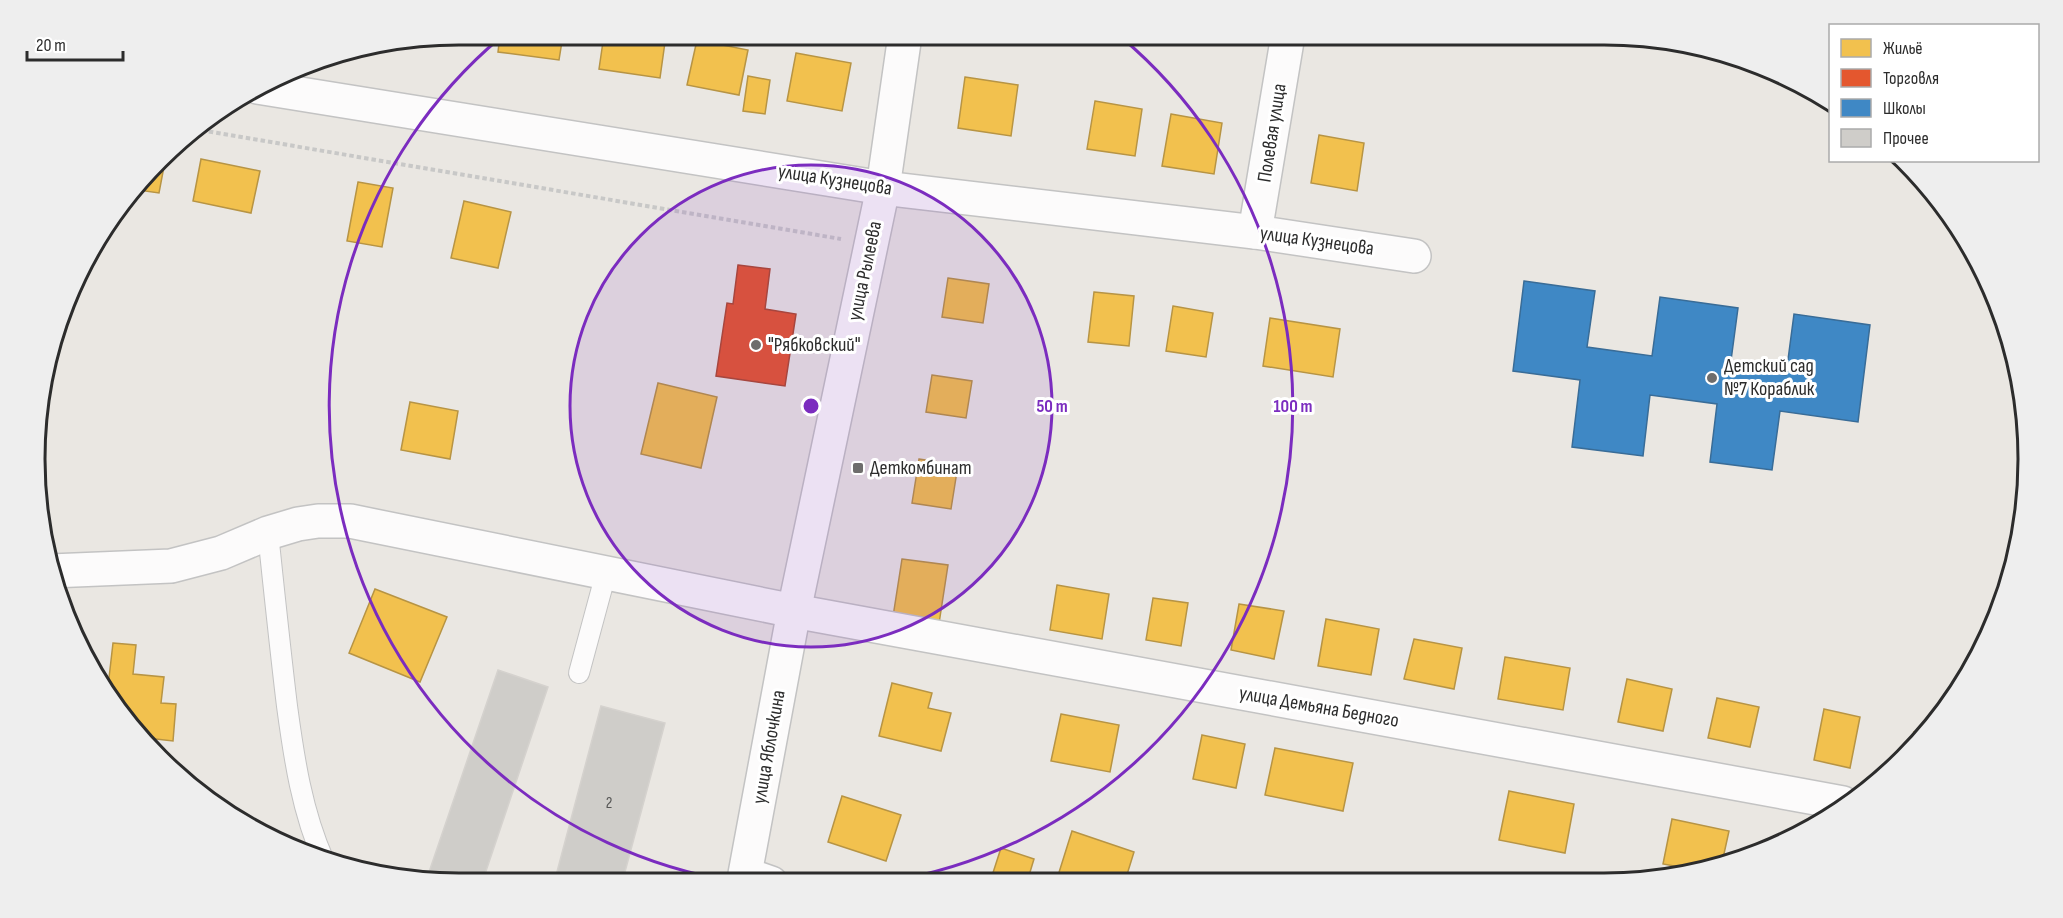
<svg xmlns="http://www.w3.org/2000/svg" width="2063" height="918" font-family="'Sofia Sans Condensed',sans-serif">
<rect width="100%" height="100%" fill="#eae7e2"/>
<!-- homes -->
<g fill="#f2c14e" stroke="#b79444" stroke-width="1.5">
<polygon points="459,34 466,35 465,41 441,38"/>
<polygon points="500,35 563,35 559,60 498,52"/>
<polygon points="604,35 666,35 660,78 599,69"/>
<polygon points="697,40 748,50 739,95 687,85"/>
<polygon points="796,53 851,63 842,111 787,101"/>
<polygon points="748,76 770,80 765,114 743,111"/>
<polygon points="965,77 1018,85 1011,136 958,128"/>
<polygon points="1095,101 1142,109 1135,156 1087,149"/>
<polygon points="1171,114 1222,123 1214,174 1162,166"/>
<polygon points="1319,135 1364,143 1357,191 1311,183"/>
<polygon points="166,156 159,193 138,190"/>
<polygon points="201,159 260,171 251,213 193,201"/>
<polygon points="358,182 393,188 382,247 347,241"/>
<polygon points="464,201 511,212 498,268 451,258"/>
<polygon points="948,278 989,284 983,323 942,317"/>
<polygon points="1094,292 1134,296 1129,346 1088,342"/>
<polygon points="1173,306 1213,313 1206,357 1166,351"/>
<polygon points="1270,318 1340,329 1333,377 1263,366"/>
<polygon points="932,375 972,381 966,418 926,412"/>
<polygon points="658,383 717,397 701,468 641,454"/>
<polygon points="410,402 458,411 450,459 401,450"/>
<polygon points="919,459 958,465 951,509 912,503"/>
<polygon points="902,559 948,565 938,630 892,623"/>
<polygon points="1057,585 1109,594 1102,639 1050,630"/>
<polygon points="375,589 447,617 420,682 349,653"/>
<polygon points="1153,598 1188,603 1181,646 1146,640"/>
<polygon points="1239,604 1284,611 1274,659 1231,650"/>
<polygon points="1326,619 1379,629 1371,675 1318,666"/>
<polygon points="1414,639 1462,648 1454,689 1404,679"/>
<polygon points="113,643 136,645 133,674 164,677 161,703 176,704 173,741 147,738 96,677 109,678"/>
<polygon points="1505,657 1570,668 1563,710 1498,699"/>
<polygon points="1627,679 1672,689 1663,731 1618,722"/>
<polygon points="892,683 932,693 928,708 951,713 941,751 879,736"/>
<polygon points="1717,698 1759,707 1750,747 1708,738"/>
<polygon points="1824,709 1860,717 1850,768 1814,760"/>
<polygon points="1061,714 1119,725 1110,772 1051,761"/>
<polygon points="1914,732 1923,734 1910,748"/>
<polygon points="1202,735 1245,744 1236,788 1193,779"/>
<polygon points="1275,748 1353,763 1343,811 1265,795"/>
<polygon points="1509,791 1574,804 1565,853 1499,840"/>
<polygon points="842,796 901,815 886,861 828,842"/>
<polygon points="1672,819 1729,831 1722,863 1696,870 1663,864"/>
<polygon points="1072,831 1134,852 1125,881 1056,882"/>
<polygon points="1001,848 1034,859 1027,882 990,882"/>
</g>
<!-- shops -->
<polygon fill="#e4572e" stroke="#ad4a2d" stroke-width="1.5" points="738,265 770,269 765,309 796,314 785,386 716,376 727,303 733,304"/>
<!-- schools -->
<polygon fill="#3f88c5" stroke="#396c97" stroke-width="1.5" points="1524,281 1595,291 1587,347 1652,356 1660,297 1738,308 1730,368 1786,375 1794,314 1870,325 1858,422 1780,411 1772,470 1710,462 1717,404 1650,395 1643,456 1572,447 1580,380 1513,371"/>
<!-- building -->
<g fill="#cfcdc9" stroke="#d5d2ce" stroke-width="1.5">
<polygon points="498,670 548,687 482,883 459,884 427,878"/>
<polygon points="601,706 665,723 622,883 554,883"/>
</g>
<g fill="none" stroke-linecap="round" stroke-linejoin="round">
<!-- service casing -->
<g stroke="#c3c3c3" stroke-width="22">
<g id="service">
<path d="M268 533C274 590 280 648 287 706 294 758 302 812 324 861"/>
<polyline points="579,673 606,573"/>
</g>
</g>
<!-- minor casing -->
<g stroke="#c3c3c3" stroke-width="36">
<g id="minor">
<polyline points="883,188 1255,232 1414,256"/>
<polyline points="1255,232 1288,35"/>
<polyline points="51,571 171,566 221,553 268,533 298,524 318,521 350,521 794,611 1843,803"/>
</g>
</g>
<!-- tertiary casing -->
<g stroke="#c3c3c3" stroke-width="36">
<g id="tertiary">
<polyline points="257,87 883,188"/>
<polyline points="771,883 745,874 794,611 883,188 905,35"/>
</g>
</g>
<!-- path -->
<polyline stroke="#c8c8c7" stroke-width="4" stroke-dasharray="4.5 3" stroke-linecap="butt" points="194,129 841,239"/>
<!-- service -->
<use href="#service" stroke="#fcfbfb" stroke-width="20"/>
<!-- minor -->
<use href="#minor" stroke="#fcfbfb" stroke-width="33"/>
<!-- tertiary -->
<use href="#tertiary" stroke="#fcfbfb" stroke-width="33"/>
</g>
<!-- distance rings -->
<circle cx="811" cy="406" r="241" fill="#7b2cbf" fill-opacity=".12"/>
<g fill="none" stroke="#7b2cbf" stroke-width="3">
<circle cx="811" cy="406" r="241"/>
<path d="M736 882A482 482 0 0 1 501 37M1121 37A482 482 0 0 1 886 882"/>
</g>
<!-- markers -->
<g fill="#6e6d6c" stroke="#fff" stroke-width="2">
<circle cx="756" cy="345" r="6"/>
<circle cx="1712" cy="378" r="6"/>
<rect x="852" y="462" width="12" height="12" rx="3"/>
</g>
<g text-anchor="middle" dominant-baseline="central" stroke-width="6" stroke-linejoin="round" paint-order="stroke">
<!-- number labels -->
<g font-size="16" fill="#565655">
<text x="609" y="803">2</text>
</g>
<!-- street labels -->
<g font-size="20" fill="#2c2c2c" stroke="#fff">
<text transform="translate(1272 133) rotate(-81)">Полевая улица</text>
<text transform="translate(835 180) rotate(9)">улица Кузнецова</text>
<text transform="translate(1317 241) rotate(8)">улица Кузнецова</text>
<text transform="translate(865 271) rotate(-78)">улица Рылеева</text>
<text transform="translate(1319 707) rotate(10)">улица Демьяна Бедного</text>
<text transform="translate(769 747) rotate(-80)">улица Яблочкина</text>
</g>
<!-- poi labels -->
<g font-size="20" fill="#2c2c2c" stroke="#fff" text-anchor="start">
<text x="768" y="345">"Рябковский"</text>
<text x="1724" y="366">Детский сад<tspan x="1724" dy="23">№7 Кораблик</tspan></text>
<text x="870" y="468">Деткомбинат</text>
</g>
</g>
<!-- crop -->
<path d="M0 0H2063V918H0ZM459 45H1604A414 414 0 0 1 2018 459V459A414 414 0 0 1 1604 873H459A414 414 0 0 1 45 459V459A414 414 0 0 1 459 45Z" fill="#eee" fill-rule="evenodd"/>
<path fill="none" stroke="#2c2c2c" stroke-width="3" d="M459 45H1604A414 414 0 0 1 2018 459V459A414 414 0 0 1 1604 873H459A414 414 0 0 1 45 459V459A414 414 0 0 1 459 45Z"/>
<circle cx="811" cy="406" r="9" fill="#7b2cbf" stroke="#fff" stroke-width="3"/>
<g font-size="18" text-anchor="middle" font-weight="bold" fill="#7b2cbf" stroke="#fff" stroke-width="6" stroke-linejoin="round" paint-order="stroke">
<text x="1052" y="412">50 m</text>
<text x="1293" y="412">100 m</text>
</g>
<!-- legend -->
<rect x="1829" y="24" width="210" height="138" fill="#ffffff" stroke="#ababab" stroke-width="1.5"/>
<rect x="1841" y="39" width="30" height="18" fill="#f2c14e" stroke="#ababab" stroke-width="1.5"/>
<text x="1883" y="54" font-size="18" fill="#2c2c2c">Жильё</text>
<rect x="1841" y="69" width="30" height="18" fill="#e4572e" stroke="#ababab" stroke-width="1.5"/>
<text x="1883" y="84" font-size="18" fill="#2c2c2c">Торговля</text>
<rect x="1841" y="99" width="30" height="18" fill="#3f88c5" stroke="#ababab" stroke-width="1.5"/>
<text x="1883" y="114" font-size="18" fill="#2c2c2c">Школы</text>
<rect x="1841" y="129" width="30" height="18" fill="#cfcdc9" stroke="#ababab" stroke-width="1.5"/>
<text x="1883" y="144" font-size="18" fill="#2c2c2c">Прочее</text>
<!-- scale -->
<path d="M27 51v9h96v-9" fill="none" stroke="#2c2c2c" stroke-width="3"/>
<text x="36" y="51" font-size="18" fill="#2c2c2c" stroke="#ffffff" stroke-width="4.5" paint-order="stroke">20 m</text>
</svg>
